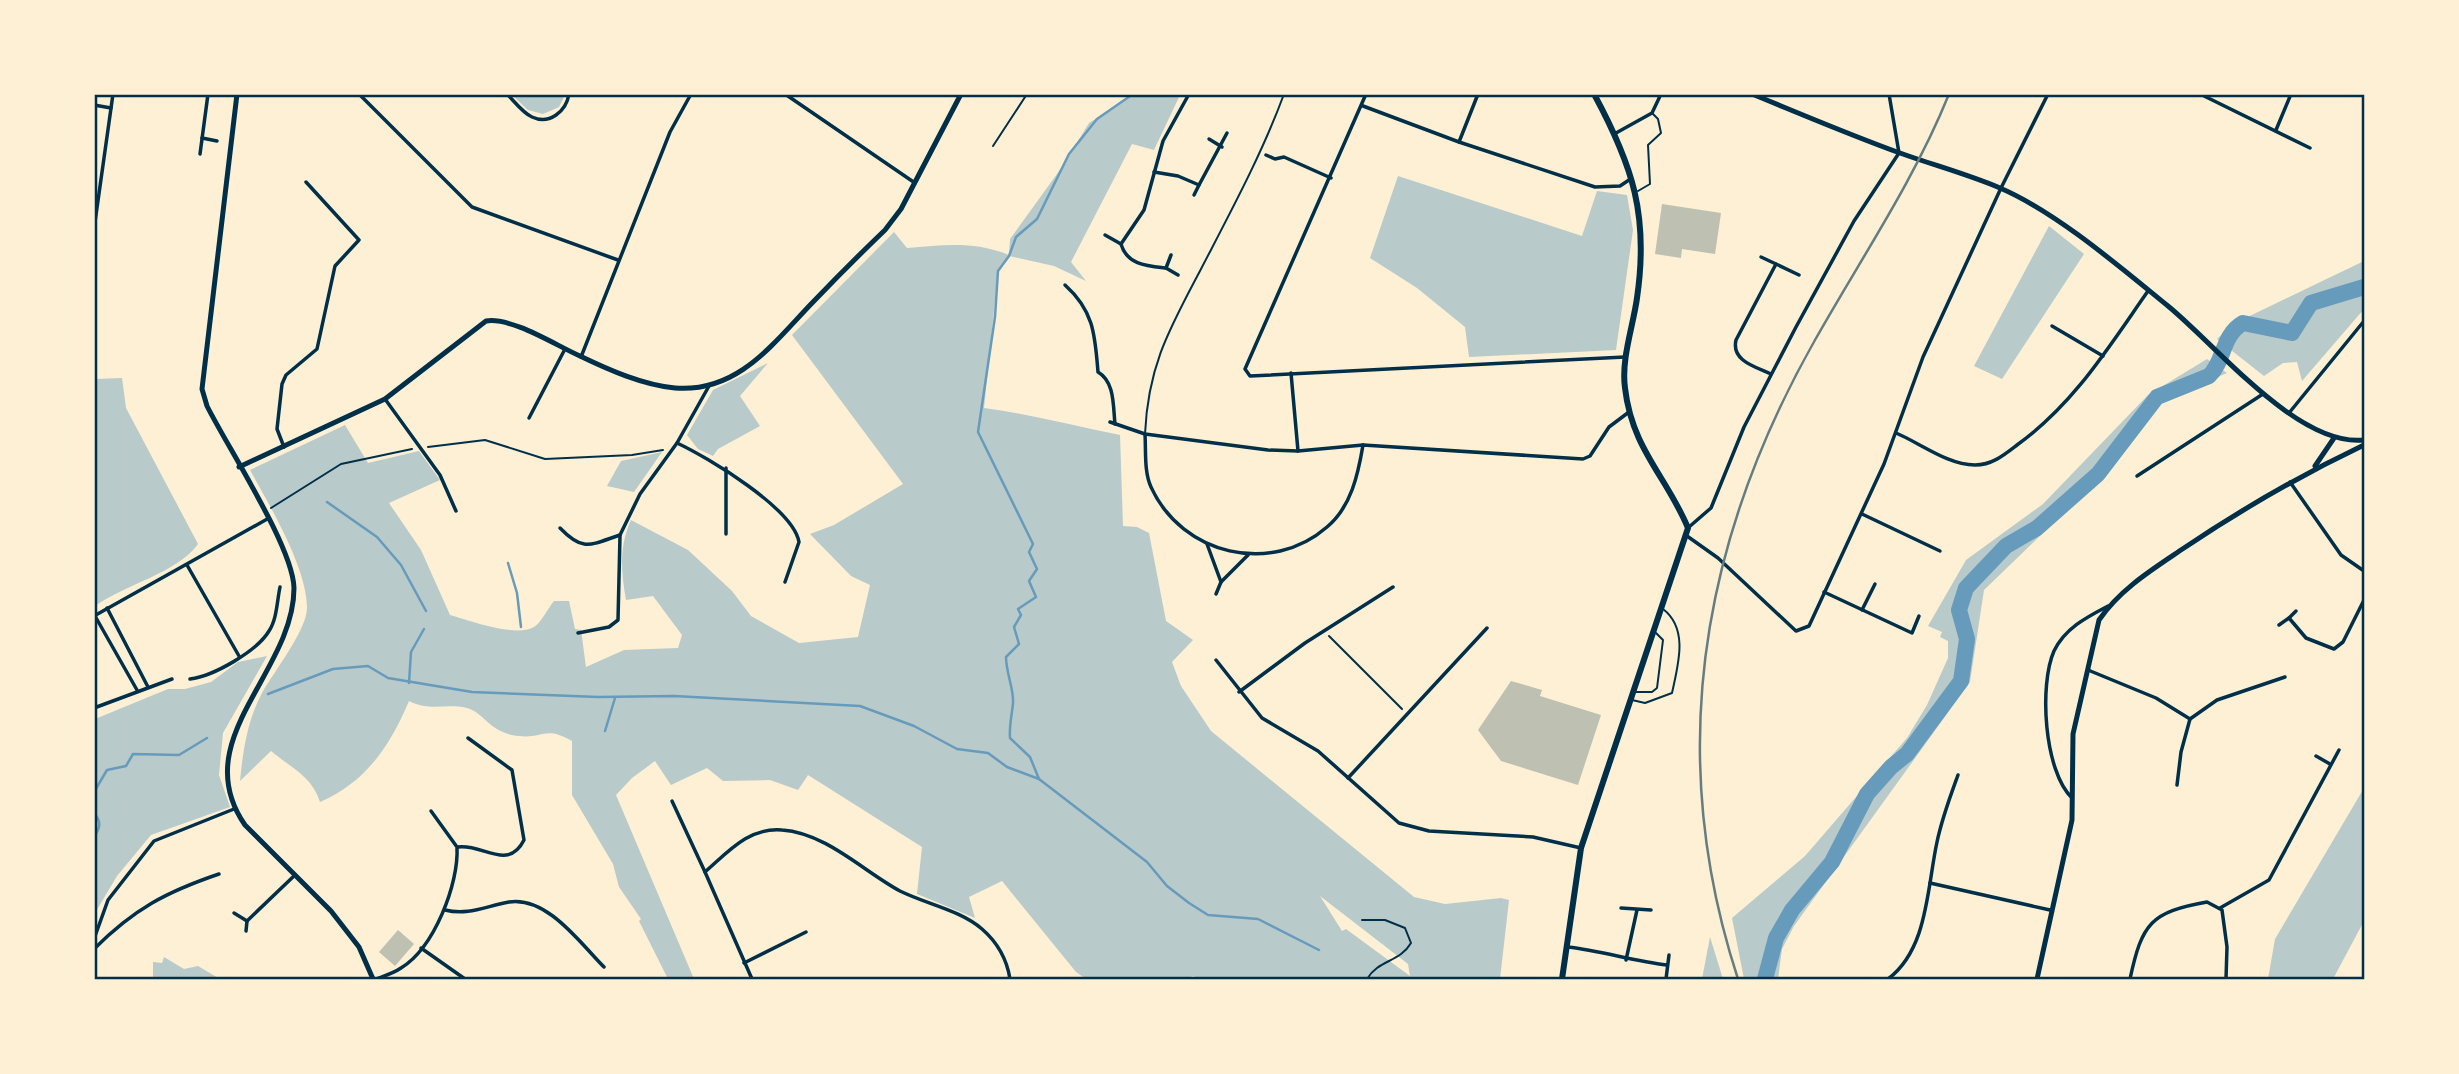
<svg xmlns="http://www.w3.org/2000/svg" width="2459" height="1074" font-family="Signika,sans-serif">
<rect width="100%" height="100%" fill="#fdf0d5"/>
<!-- green -->
<g fill="#b9caca" fill-rule="evenodd">
<polygon points="512,95 565,95 559,107 543,114 528,110"/>
<path d="M1133 95H1180L1154 150 1132 144 1071 262 1086 281 1054 266 1009 256 998 271 984 408C1030 414 1074 426 1120 435L1123 526 1137 527 1149 533 1166 621 1193 640 1172 662 1181 686 1211 731 1414 897 1445 904 1501 898 1509 900 1500 979H1204L1192 976 1190 979H1086L1076 972 1002 881 969 897 975 918 917 894 922 847 808 775 798 790 770 780 723 781 707 768 671 785 655 761 632 778 616 795 694 979H668L639 921 641 919 619 887 613 864 572 795V741C545 725 542 739 519 736 489 733 485 713 467 708 445 703 432 712 409 701 390 746 366 782 320 802 312 776 291 768 271 751L240 781C243 751 247 721 262 693 273 673 307 630 307 608 307 568 270 506 250 470L345 425 368 463 419 451 440 480 389 503 421 550 450 615C468 620 516 638 534 627 541 623 548 608 554 601H569L575 629 581 630 586 667 624 650 678 648 682 635 653 596 626 600C621 572 619 546 631 520L688 550 732 591 751 616 799 643 858 637 870 585 851 576 810 534 834 525 903 484 792 335 894 232 907 248C944 245 974 241 1009 255L1010 239 1062 167 1089 123ZM1320 896 1408 964 1410 976 1346 929 1342 931Z"/>
<polygon points="1398,176 1582,236 1597,191 1627,195 1633,230 1616,350 1469,357 1465,327 1417,288 1370,258"/>
<polygon points="2049,226 2084,254 2002,379 1974,366"/>
<polygon points="2364,261 2364,309 2302,381 2297,362 2283,363 2264,376 2217,339 2231,325"/>
<polygon points="2207,359 2227,373 2158,403 2124,451 2101,477 1984,590 1970,682 1794,926 1782,949 1778,979 1744,979 1732,918 1805,856 1907,738 1927,705 1948,658 1948,641 1940,637 1942,632 1928,626 1966,560 2043,504 2148,395"/>
<polygon points="768,363 740,396 760,426 718,449 713,456 698,449 687,435 713,390"/>
<path d="M122 378 126 408 198 544C179 572 124 585 95 606V379Z"/>
<polygon points="662,452 634,492 607,486 621,461"/>
<polygon points="267,656 223,733 219,775 230,807 151,835 117,876 95,913 95,719 168,689 185,689 211,682 238,662"/>
<polygon points="2364,788 2364,921 2333,979 2268,979 2275,939"/>
<polygon points="1710,937 1723,979 1702,979"/>
<polygon points="164,957 184,969 198,966 220,979 153,979 153,962 162,963"/>
</g>
<g fill="none" stroke-linecap="round" stroke-linejoin="round">
<!-- stream -->
<g stroke="#669bbc" stroke-width="2.5">
<path d="M1133 94 1097 119 1069 154 1037 219 1016 237 1009 256 998 271 995 317 978 432 1033 544 1029 552 1037 569 1029 581 1036 597 1018 609 1021 615 1014 627 1019 644 1006 657C1006 673 1014 689 1013 703 1012 715 1009 725 1010 738L1030 757 1039 779 1147 862 1167 886 1189 903 1208 915 1258 919 1319 950"/>
<polyline points="327,502 377,537 401,565 426,611"/>
<polyline points="508,563 517,593 521,627"/>
<polyline points="409,683 411,652 424,629"/>
<polyline points="268,694 333,669 368,666 388,678 472,692 598,697 674,696 860,706 914,726 957,749 988,753 1007,767 1039,779"/>
<polyline points="605,731 615,698"/>
<polyline points="94,792 107,770 126,766 133,754 179,755 207,738"/>
<path d="M94 813C102 822 100 828 94 837"/>
</g>
<!-- river -->
<path stroke="#669bbc" stroke-width="16" d="M1765 979 1776 938 1792 910 1832 862 1867 794 1891 767 1907 754 1961 681 1967 639 1959 610 1966 588 2006 546 2037 528 2098 474 2157 397 2209 376C2225 361 2221 336 2243 323L2292 333 2311 303 2364 287"/>
</g>
<!-- building -->
<g fill="#bec0b2">
<polygon points="1662,204 1721,213 1715,254 1682,249 1681,258 1655,254"/>
<polygon points="1511,681 1542,690 1540,696 1601,715 1578,785 1501,761 1478,730"/>
<polygon points="398,930 414,944 395,966 379,952"/>
</g>
<g fill="none" stroke-linecap="round" stroke-linejoin="round">
<!-- path -->
<g stroke="#003049" stroke-width="2">
<polyline points="428,447 485,440 545,459 632,455 663,450"/>
<polyline points="271,508 341,464 412,449"/>
<polyline points="1329,636 1402,709"/>
<path d="M1362 920H1385L1405 928 1411 943C1400 962 1378 960 1367 979"/>
</g>
<!-- service -->
<g stroke="#003049" stroke-width="2">
<polyline points="993,146 1027,94"/>
<polyline points="1638,191 1650,184 1648,145 1661,133 1658,119 1653,114"/>
<path d="M1145 434C1148 365 1170 328 1201 269 1230 213 1262 154 1284 94"/>
<polyline points="1635,692 1652,692 1657,688 1663,640 1656,633"/>
<path d="M1632 700 1645 703 1672 693C1678 665 1689 629 1663 609"/>
</g>
<!-- minor -->
<g stroke="#003049" stroke-width="3.5">
<polyline points="359,94 472,207 618,260"/>
<path d="M507 94C514 101 523 113 532 117 549 125 566 112 569 94"/>
<polyline points="785,94 915,183"/>
<polyline points="1366,94 1245,369 1250,376 1625,357"/>
<polyline points="2200,94 2310,148"/>
<polyline points="94,105 111,108"/>
<polyline points="1363,106 1459,142 1595,187 1620,186 1629,180"/>
<polyline points="2276,130 2291,94"/>
<polyline points="1616,133 1652,113 1661,94"/>
<polyline points="202,138 217,141"/>
<polyline points="1209,139 1222,147"/>
<polyline points="1459,142 1478,94"/>
<polyline points="200,154 208,94"/>
<polyline points="1266,155 1275,159 1284,157 1331,178"/>
<polyline points="1154,172 1178,176 1199,185 1227,133"/>
<polyline points="1194,195 1199,185"/>
<polyline points="94,229 113,94"/>
<polyline points="1105,235 1121,244"/>
<polyline points="1171,255 1166,268 1178,275"/>
<polyline points="1761,257 1776,264"/>
<path d="M1166 268C1147 266 1127 265 1121 244L1144 210 1163 141 1189 94"/>
<path d="M1065 285C1094 311 1095 335 1098 372 1115 382 1113 406 1115 424"/>
<polyline points="2052,326 2103,356"/>
<polyline points="581,357 670,132 691,94"/>
<polyline points="1291,373 1298,451"/>
<path d="M1771 374C1756 367 1731 361 1736 340L1776 264 1799 275"/>
<polyline points="385,399 440,475 456,511"/>
<polyline points="2289,413 2364,321"/>
<polyline points="529,418 565,349"/>
<polyline points="1110,422 1145,434 1268,450 1298,451 1363,445 1583,459 1590,456 1609,427 1629,412"/>
<path d="M1896 433C1920 443 1948 465 1975 465 1992 465 2004 455 2017 445 2074 404 2108 348 2148 291"/>
<path d="M1145 434C1146 451 1144 472 1151 487 1182 555 1271 576 1327 527 1351 507 1358 475 1363 445"/>
<path d="M677 443C707 457 793 508 799 542L785 582"/>
<polyline points="284,447 277,429 282,384 286,375 317,349 335,266 359,240 306,182"/>
<polyline points="726,468 726,534"/>
<polyline points="2137,476 2263,394"/>
<polyline points="2290,482 2341,555 2364,571"/>
<polyline points="1862,514 1940,551"/>
<polyline points="1689,527 1711,508 1744,427 1796,327 1854,221 1899,153 1889,94"/>
<path d="M560 528C583 552 590 545 620 535"/>
<polyline points="1687,536 1718,558 1796,631 1809,626 1884,464 1923,357 2001,188 2048,94"/>
<polyline points="1207,544 1221,582 1216,594"/>
<polyline points="187,565 239,656"/>
<polyline points="1221,582 1248,555"/>
<polyline points="1824,592 1912,633 1919,616"/>
<polyline points="107,608 148,687"/>
<polyline points="1862,610 1875,584"/>
<polyline points="94,616 269,518"/>
<polyline points="95,616 137,690"/>
<polyline points="2289,618 2296,611"/>
<polyline points="2279,625 2289,618 2306,638 2334,649 2343,642 2364,600"/>
<polyline points="578,633 609,627 618,620 620,535 640,494 677,443 709,386"/>
<polyline points="1216,660 1262,718 1318,751 1399,823 1429,831 1533,837 1581,848"/>
<polyline points="2088,670 2156,698 2190,719 2217,700 2285,677"/>
<path d="M190 679C214 676 257 651 269 631 277 619 277 601 280 587"/>
<polyline points="1239,692 1305,643 1393,587"/>
<polyline points="94,708 172,679"/>
<polyline points="2316,756 2330,764"/>
<polyline points="1348,778 1487,628"/>
<polyline points="2177,785 2181,752 2190,719"/>
<path d="M2072 798C2044 771 2039 685 2054 651 2065 628 2087 617 2108 606"/>
<polyline points="672,801 705,872"/>
<path d="M458 847C482 843 508 872 524 840L512 770 468 738"/>
<polyline points="1930,883 2050,910"/>
<polyline points="1621,908 1651,910"/>
<polyline points="2220,908 2269,880 2339,750"/>
<path d="M445 910C468 916 486 906 509 902 547 896 580 943 604 967"/>
<polyline points="234,913 247,921 246,931"/>
<polyline points="247,921 295,875"/>
<polyline points="94,939 108,900 154,841 234,809"/>
<path d="M1568 947C1602 951 1633 961 1667 965"/>
<polyline points="421,948 465,979"/>
<path d="M94 949C134 909 166 892 219 874"/>
<polyline points="1626,960 1637,910"/>
<polyline points="744,963 806,932"/>
<path d="M376 979C384 976 394 973 401 968 434 948 459 884 457 847L431 811"/>
<path d="M752 979 705 872C728 852 749 827 782 830 826 833 863 871 900 891 926 904 960 910 982 929 997 942 1007 960 1010 979"/>
<polyline points="1666,979 1669,955"/>
<path d="M1888 979C1928 949 1927 888 1937 842 1942 818 1950 797 1958 775"/>
<path d="M2130 979C2142 923 2151 912 2207 902L2222 910 2227 947 2226 979"/>
</g>
<!-- tertiary -->
<g stroke="#003049" stroke-width="5">
<path d="M237 94 202 389 207 406C228 448 293 547 294 588 294 673 186 740 245 825L331 911 359 947 373 979"/>
<polyline points="2315,466 2334,438"/>
<path d="M239 467 385 399 486 321C512 317 555 345 580 356 609 370 643 385 675 388 739 393 774 342 814 301 837 277 861 253 885 230L901 209 961 94"/>
<path d="M2037 979 2072 820 2073 734 2099 620C2120 589 2153 569 2184 548 2242 509 2301 475 2364 445"/>
</g>
<!-- secondary -->
<path stroke="#003049" stroke-width="5" d="M1752 94C1801 114 1850 135 1900 153 1933 165 1967 174 2000 188 2056 212 2120 267 2168 306 2217 346 2298 447 2364 440"/>
<!-- primary -->
<path stroke="#003049" stroke-width="6" d="M1562 979 1581 848 1688 528C1667 477 1632 449 1625 388 1621 359 1633 327 1637 298 1649 216 1633 166 1594 94"/>
<!-- rail -->
<path stroke="#657d81" stroke-width="2.5" d="M1738 979C1665 756 1700 543 1815 340 1860 260 1914 181 1949 94"/>
</g>
<!-- border -->
<rect width="2459" height="1074" fill="none" stroke="#fdf0d5" stroke-width="192"/>
<rect x="96" y="96" width="2267" height="882" fill="none" stroke="#003049" stroke-width="2.5"/>
</svg>
